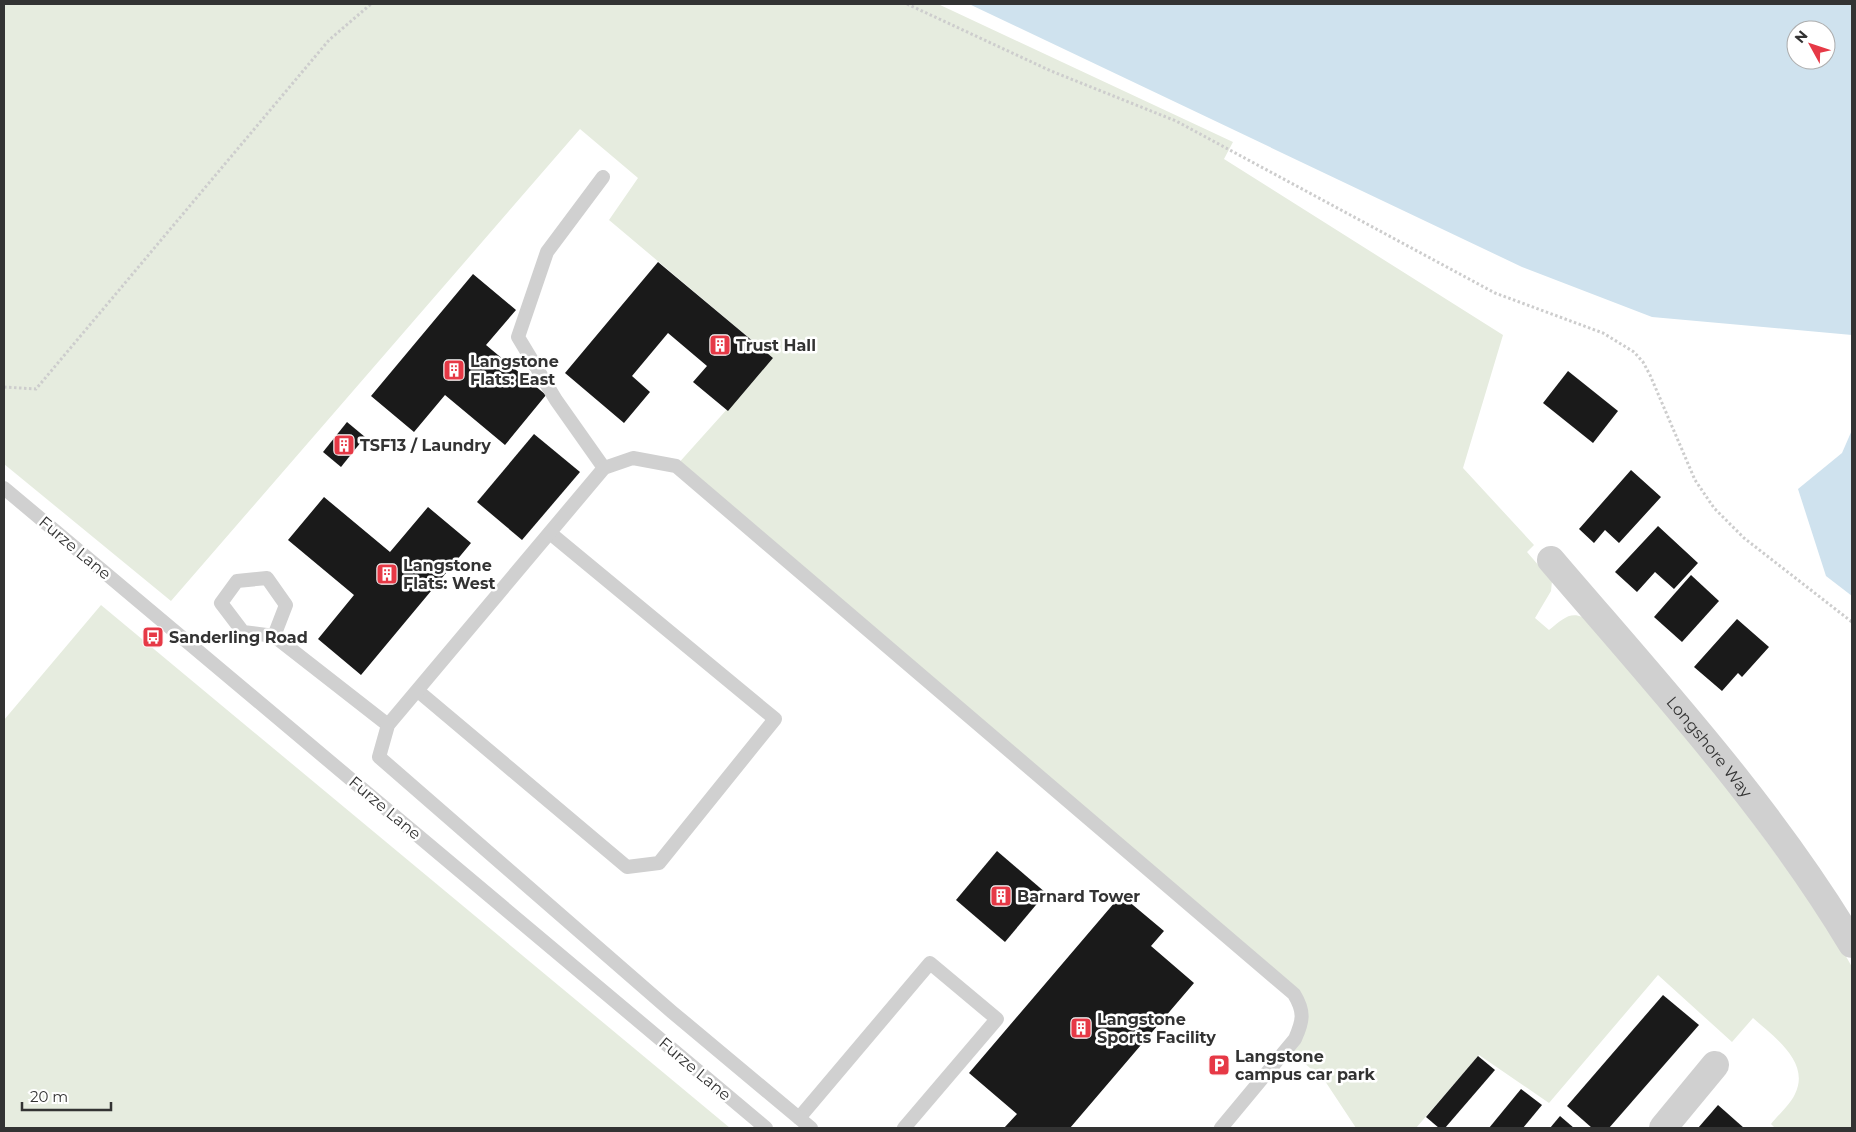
<svg xmlns="http://www.w3.org/2000/svg" width="1856" height="1132" font-family="Montserrat,sans-serif">
<rect width="100%" height="100%" fill="#fff"/>
<!-- green -->
<g fill="#e6ecdf">
<path d="M4 4H938L1233 142 1224 159 1503 335 1463 468 1534 545 1527 552 1552 581 1551 591 1535 618 1549 630C1566 616 1572 609 1592 622L1731 793 1830 928 1852 967V1128H1775L1771 1124C1778 1115 1790 1105 1795 1094 1811 1062 1773 1036 1753 1018L1732 1042 1658 975 1549 1103 1479 1055 1416 1128H1356L1325 1081 1288 1049 1299 1003 676 466 773 358 609 220 638 178 580 129 171 601 4 464Z"/>
<polygon points="101,605 730,1128 4,1128 4,720"/>
</g>
<!-- water -->
<g fill="#cfe2ee" fill-rule="evenodd">
<path d="M969 4H1852V335L1652 317 1522 267ZM1796 30H1826V60H1796Z"/>
<polygon points="1852,430 1852,596 1826,576 1798,489 1842,453"/>
</g>
<!-- building -->
<g fill="#1a1a1a">
<polygon points="658,262 773,358 728,411 693,382 707,366 668,333 632,376 650,392 624,423 565,373"/>
<polygon points="473,274 516,310 486,345 546,395 505,445 445,395 414,432 371,396"/>
<polygon points="1568,371 1618,411 1593,443 1543,403"/>
<polygon points="347,422 365,437 341,467 323,452"/>
<polygon points="534,434 580,472 522,540 477,502"/>
<polygon points="1631,470 1661,497 1619,543 1605,530 1594,543 1579,529"/>
<polygon points="324,497 390,552 428,507 471,543 361,675 318,639 354,595 288,540"/>
<polygon points="1658,526 1698,563 1674,589 1655,572 1637,592 1615,572"/>
<polygon points="1691,575 1719,601 1682,642 1654,617"/>
<polygon points="1737,619 1769,647 1742,677 1738,673 1722,691 1694,667"/>
<polygon points="997,851 1046,893 1005,942 956,900"/>
<polygon points="1121,895 1164,931 1151,946 1194,983 1070,1128 1004,1128 1017,1114 969,1073"/>
<polygon points="1663,995 1699,1025 1609,1128 1592,1128 1567,1106"/>
<polygon points="1478,1056 1495,1070 1445,1128 1439,1128 1426,1117"/>
<polygon points="1521,1089 1542,1105 1523,1128 1489,1128"/>
<polygon points="1718,1105 1744,1128 1698,1128"/>
<polygon points="1560,1116 1574,1128 1550,1128"/>
</g>
<g fill="none" stroke-linecap="round" stroke-linejoin="round">
<!-- path -->
<g stroke="#cdcdcd" stroke-width="3" stroke-dasharray="2.5 2.5" stroke-linecap="butt">
<polyline points="907,4 1051,71 1176,121 1495,293 1603,333 1634,352 1643,362 1650,375 1695,480 1714,508 1744,538 1852,622"/>
<polyline points="4,387 36,389 329,40 371,4"/>
</g>
<!-- service -->
<g stroke="#d0d0d0" stroke-width="14">
<polyline points="603,177 547,252 518,337 556,400 604,468"/>
<polyline points="4,488 766,1128"/>
<polyline points="274,636 286,605 267,578 237,581 221,603 243,632 274,636 388,725"/>
<polyline points="418,691 627,867 659,863 775,719 550,533"/>
<polyline points="799,1118 930,963 997,1019 904,1128"/>
<path d="M811 1128 672 1012 379 757 388 725 604 468 633 458 676 466 1294 994C1305 1012 1303 1021 1295 1039L1221 1128"/>
</g>
<!-- minor -->
<g stroke="#d0d0d0" stroke-width="28">
<path id="s1" d="M1551 560C1657 684 1768 804 1852 944"/>
<polyline points="1663,1128 1715,1065"/>
</g>
</g>
<!-- icons -->
<defs>
<g id="building-square" transform="scale(1.125)"><rect x="-9" y="-9" width="18" height="18" rx="4" fill="#e63946" stroke="#fff"/><path d="M-4-6H4V6H1V3H-1V6H-4ZM-2.5-4.3h1.7v1.8h-1.7ZM.8-4.3h1.7v1.8H.8ZM-2.5-1h1.7V.8h-1.7ZM.8-1h1.7V.8H.8Z" fill="#fff"/></g>
<g id="bus-square" transform="scale(1.125)"><rect x="-9" y="-9" width="18" height="18" rx="4" fill="#e63946" stroke="#fff"/><path d="M-5-6H5V4H4V6H2V4H-2V6H-4V4H-5ZM-3.5-4V0h7V-4ZM-3.5 1.2v1.5H-2V1.2ZM2 1.2v1.5H3.5V1.2Z" fill="#fff"/></g>
<g id="parking-square" transform="scale(1.125)"><rect x="-9" y="-9" width="18" height="18" rx="4" fill="#e63946" stroke="#fff"/><path d="M-3.5-5.5H1a3.5 3.5 0 0 1 0 7H-1V5.5H-3.5ZM-1-3.4V-.6H.8a1.4 1.4 0 0 0 0-2.8Z" fill="#fff"/></g>
</defs>
<g fill-rule="evenodd">
<use href="#building-square" x="720" y="345"/>
<use href="#building-square" x="454" y="370"/>
<use href="#building-square" x="344" y="445"/>
<use href="#building-square" x="387" y="574"/>
<use href="#bus-square" x="153" y="637"/>
<use href="#building-square" x="1001" y="896"/>
<use href="#building-square" x="1081" y="1028"/>
<use href="#parking-square" x="1219" y="1065"/>
</g>
<g text-anchor="middle" dominant-baseline="central" stroke-width="5" stroke-linejoin="round" paint-order="stroke">
<!-- poi labels -->
<g font-size="16" font-weight="bold" fill="#333" stroke="#fff" text-anchor="start">
<text x="736" y="345">Trust Hall</text>
<text x="470" y="361">Langstone<tspan x="470" dy="18">Flats: East</tspan></text>
<text x="360" y="445">TSF13 / Laundry</text>
<text x="403" y="565">Langstone<tspan x="403" dy="18">Flats: West</tspan></text>
<text x="169" y="637">Sanderling Road</text>
<text x="1017" y="896">Barnard Tower</text>
<text x="1097" y="1019">Langstone<tspan x="1097" dy="18">Sports Facility</tspan></text>
<text x="1235" y="1056">Langstone<tspan x="1235" dy="18">campus car park</tspan></text>
</g>
<!-- street labels -->
<g font-size="16" fill="#333" stroke="#fff">
<text transform="translate(75 548) rotate(40)">Furze Lane</text>
<text stroke="none"><textPath href="#s1" startOffset="245">Longshore Way</textPath></text>
<text transform="translate(385 808) rotate(40)">Furze Lane</text>
<text transform="translate(695 1069) rotate(40)">Furze Lane</text>
</g>
</g>
<!-- border -->
<rect width="1856" height="1132" fill="none" stroke="#333333" stroke-width="10"/>
<!-- north arrow -->
<g transform="translate(1811 45) rotate(310)"><circle r="24" fill="#ffffff" stroke="#adadad"/>
<path d="M0-4L9 19L0 12L-9 19Z" fill="#e63946"/>
<text y="-8" font-size="14" font-weight="bold" text-anchor="middle" fill="#333333">N</text>
</g>
<!-- scale -->
<path d="M22 1102v8h89v-8" fill="none" stroke="#333333" stroke-width="2.5"/>
<text x="30" y="1102" font-size="15" fill="#333333" stroke="#ffffff" stroke-width="4" paint-order="stroke">20 m</text>
</svg>
